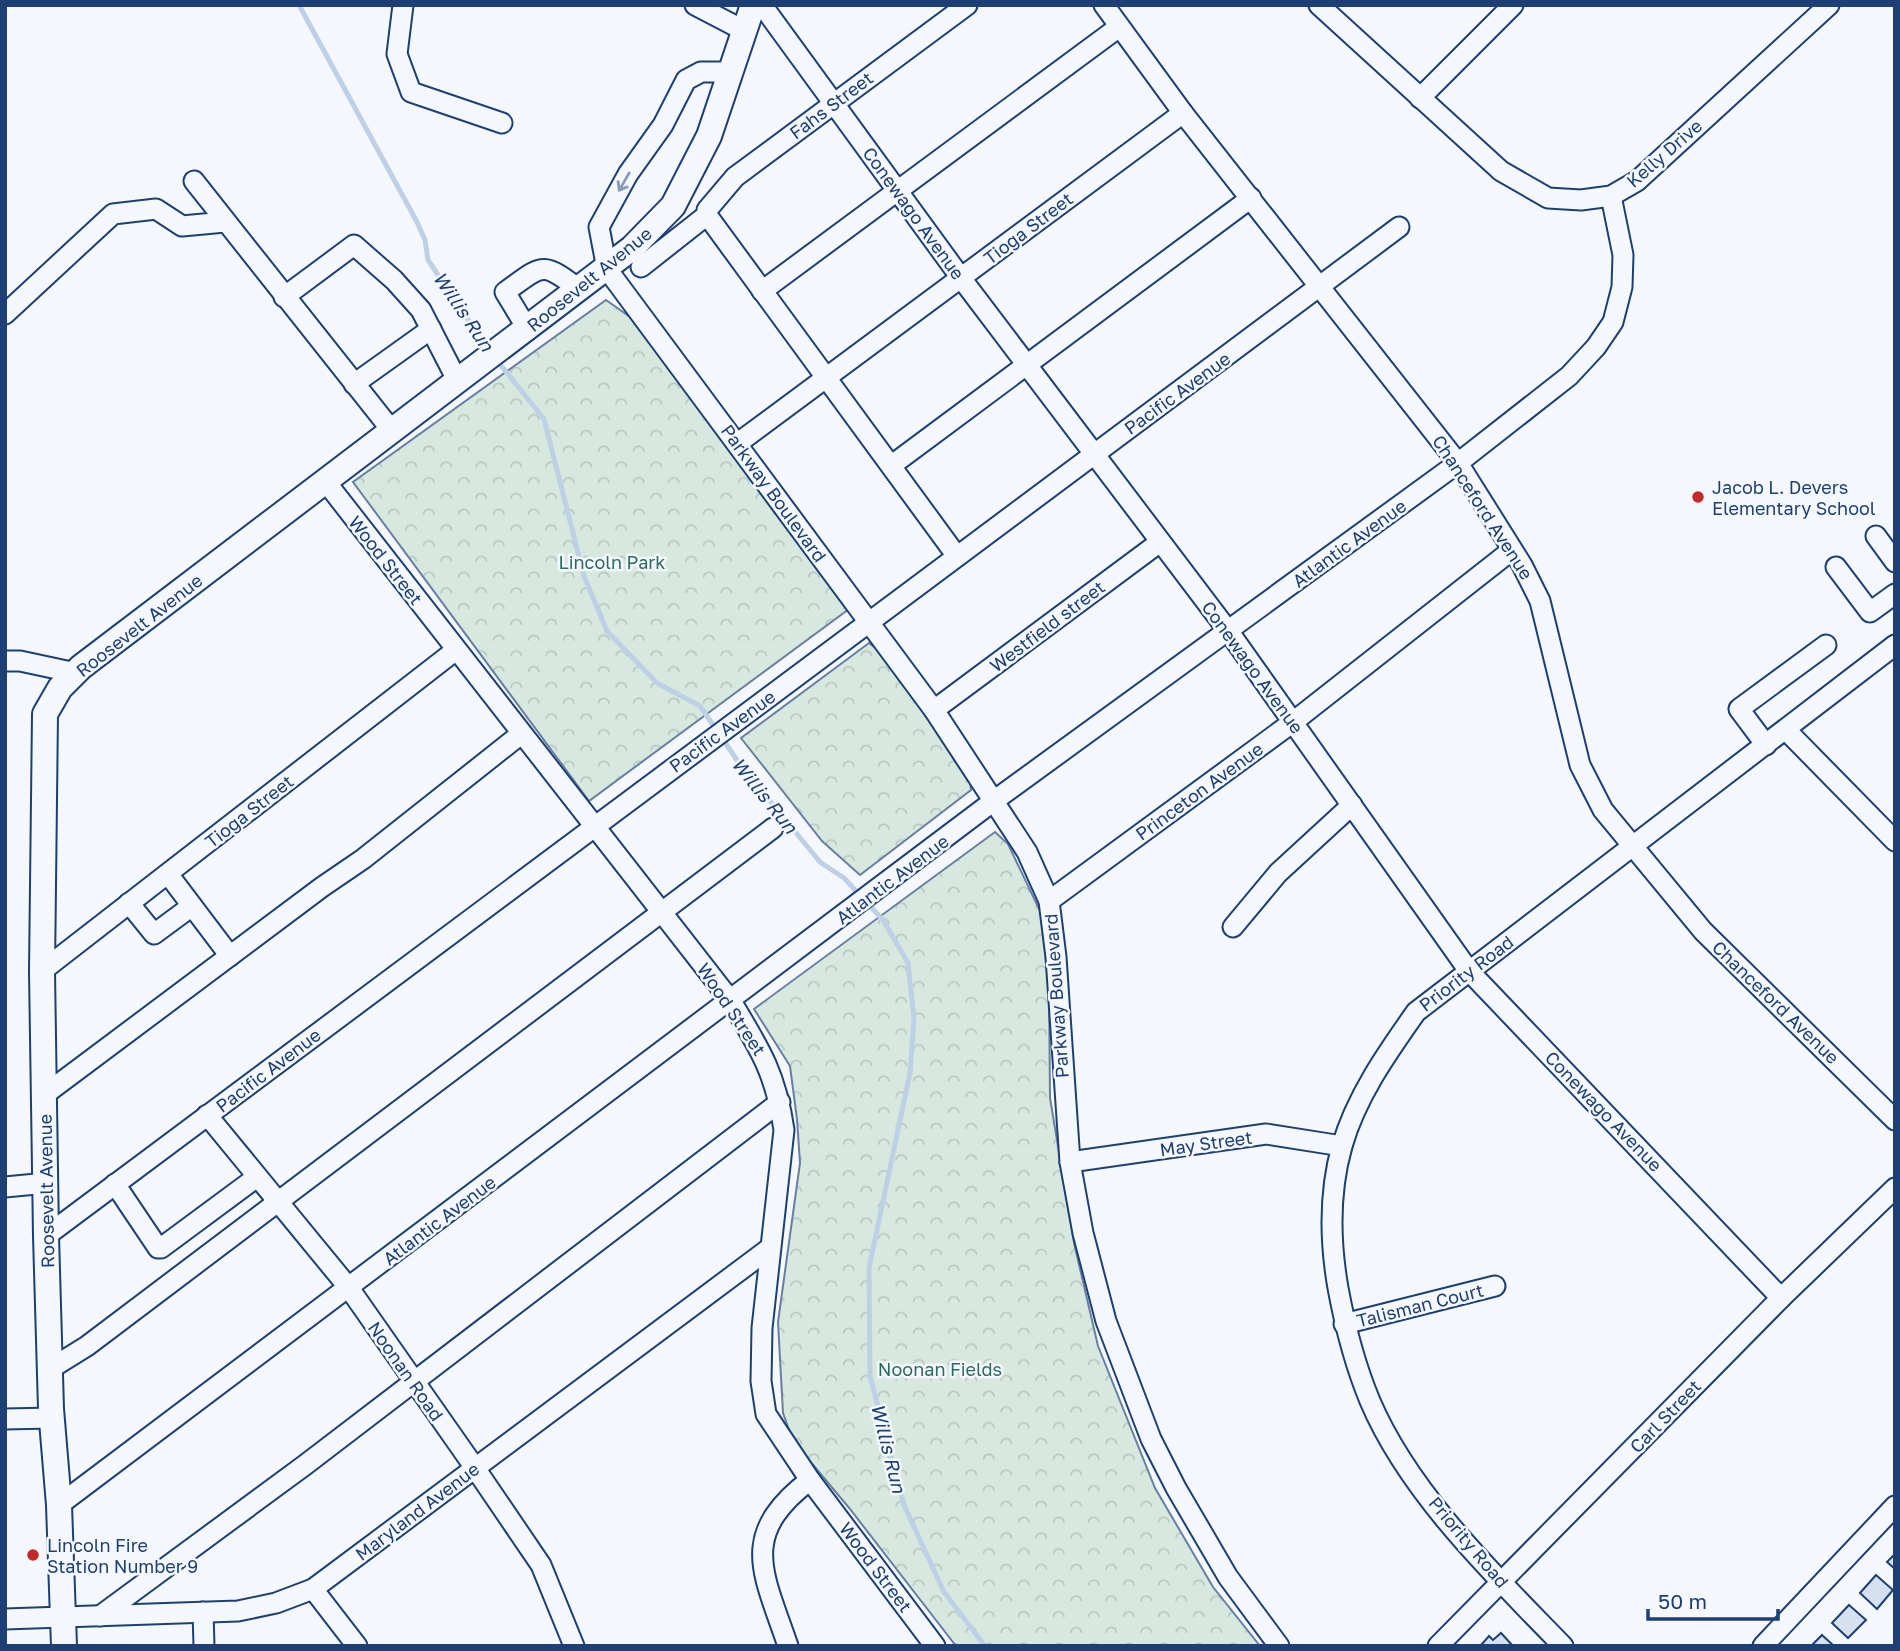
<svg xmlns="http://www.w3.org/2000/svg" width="1900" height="1651" font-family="'Golos Text',sans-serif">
<defs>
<pattern id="forest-crowns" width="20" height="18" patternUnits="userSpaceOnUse" patternTransform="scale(1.75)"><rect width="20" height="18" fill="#d7e8df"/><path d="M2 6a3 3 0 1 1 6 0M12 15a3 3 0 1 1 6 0" fill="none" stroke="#b8c8c3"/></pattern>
</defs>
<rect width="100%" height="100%" fill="#f4f7fb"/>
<!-- forest -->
<g fill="url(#forest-crowns)" stroke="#687fa3" stroke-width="2">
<polygon points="606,300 630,317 849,609 589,801 353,482"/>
<polygon points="869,643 879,651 969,773 971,790 860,875 822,841 741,738"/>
<polygon points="995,832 1008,844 1041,913 1049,989 1050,1098 1074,1243 1098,1346 1155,1488 1213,1587 1260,1646 956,1646 850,1509 793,1441 783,1413 778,1322 800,1163 797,1119 790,1066 754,1009"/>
</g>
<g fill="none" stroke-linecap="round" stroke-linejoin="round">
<!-- stream -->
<g stroke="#bed0e5" stroke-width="5">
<polyline points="299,5 417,222 425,240 428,260 487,348"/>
<polyline points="495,358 544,419 584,576 607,631 657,683 700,706 739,763 820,862 844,878 883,920 908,963 914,1018 910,1073 869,1268 870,1376 904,1505 944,1592 985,1646"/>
</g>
</g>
<!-- building -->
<g fill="#d5e0f0" stroke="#1d3f73" stroke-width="2">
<polygon points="1895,1554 1895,1569 1887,1562"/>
<polygon points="1876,1575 1893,1590 1877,1609 1860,1593"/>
<polygon points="1849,1605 1866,1620 1848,1638 1832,1623"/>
<polygon points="1501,1633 1513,1646 1481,1645 1489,1636 1493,1640"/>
<polygon points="1822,1635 1834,1646 1811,1646"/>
</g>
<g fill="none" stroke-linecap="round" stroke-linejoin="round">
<!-- minor casing -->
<g stroke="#1d3f73" stroke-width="23">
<g id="minor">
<polyline points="403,5 397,54 411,92 502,123"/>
<polyline points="695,5 745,31"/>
<polyline points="762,5 961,278 1229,632 1469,971 1781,1298"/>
<polyline points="1104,5 1183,113 1458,463 1522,565 1540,601 1580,765 1603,810 1703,931 1895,1120"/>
<polyline points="1319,5 1501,171 1548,198 1581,200 1611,196 1637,181 1829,5"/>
<polyline points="731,72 701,72 686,80 663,125 628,174 599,227 607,269 934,710 1027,852 1049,901 1056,957 1070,1162 1083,1233 1106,1321 1151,1439 1176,1488 1228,1577 1279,1646"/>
<polyline points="1420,98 1513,5"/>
<polyline points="194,181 393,432"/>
<polyline points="707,215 956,555"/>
<polyline points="707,215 707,210 735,177 967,5"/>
<polyline points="641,267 707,215"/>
<polyline points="762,291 1119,27"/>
<polyline points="284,297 354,245 394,280 421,310 458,382"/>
<polyline points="5,314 113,214 156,209 182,226 225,222"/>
<path d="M528 330 505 292C543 265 541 260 580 290"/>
<polyline points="354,384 431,329"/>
<polyline points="738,443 1183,113"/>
<polyline points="892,465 1251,198"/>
<path d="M326 482 731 1001C760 1049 776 1074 784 1130L762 1328 761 1381 766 1414 810 1480 935 1646"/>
<polyline points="1876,536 1895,562"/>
<polyline points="1836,567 1870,612 1895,594"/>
<polyline points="5,661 20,661 76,673"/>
<polyline points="934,710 1160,542"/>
<polyline points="1786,730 1895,841"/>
<polyline points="1766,745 1739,709 1826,645"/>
<polyline points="168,874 230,956"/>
<polyline points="1049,901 1293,722 1512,550"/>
<polyline points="129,903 154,934 192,906"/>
<polyline points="1233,927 1278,873 1352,805"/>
<polyline points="42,971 456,650"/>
<polyline points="44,1095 322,887 363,859 521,734"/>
<polyline points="207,1115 349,1288 475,1468 541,1565 574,1646"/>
<polyline points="1070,1162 1266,1134 1342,1146"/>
<polyline points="115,1184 158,1248 161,1248 257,1177"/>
<polyline points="5,1187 47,1183"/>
<polyline points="46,1236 1399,227"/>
<polyline points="1344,1324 1495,1286"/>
<polyline points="50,1369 87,1346 773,828"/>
<polyline points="5,1419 52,1418"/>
<polyline points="59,1505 995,800 1458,463 1569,376 1596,347 1613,322 1622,287 1623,255 1611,196"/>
<polyline points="313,1589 357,1646"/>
<polyline points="203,1612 204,1646"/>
<polyline points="100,1616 305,1465 780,1102"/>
<polyline points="5,1619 238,1611 276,1603 313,1589 770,1248"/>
<path d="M788 1646C763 1572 738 1535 810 1480"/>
<polyline points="1438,1646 1781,1298 1895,1188"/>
<path d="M1563 1646C1494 1575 1409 1493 1370 1401 1355 1365 1345 1326 1338 1288 1330 1242 1329 1192 1342 1146 1356 1097 1387 1053 1416 1012L1895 645"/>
<polyline points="1763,1646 1895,1506"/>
</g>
</g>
<!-- major casing -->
<g stroke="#1d3f73" stroke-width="28">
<polyline id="major" points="64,1646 59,1505 51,1409 46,1236 42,971 45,714 60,688 81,667 632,248 673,206 709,136 753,5"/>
</g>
<!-- minor -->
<use href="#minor" stroke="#f4f7fb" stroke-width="19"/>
<!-- major -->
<use href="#major" stroke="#f4f7fb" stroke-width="24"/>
</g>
<!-- one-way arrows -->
<defs><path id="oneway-shaft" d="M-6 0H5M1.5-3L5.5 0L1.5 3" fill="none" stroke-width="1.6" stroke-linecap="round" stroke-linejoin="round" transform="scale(1.75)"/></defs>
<use stroke="#889bb7" href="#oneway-shaft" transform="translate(624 182) rotate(120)"/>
<!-- markers -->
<g fill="#c62828" stroke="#f4f7fb" stroke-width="2.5">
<circle cx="1698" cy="497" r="7"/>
<circle cx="33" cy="1555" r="7"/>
</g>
<g text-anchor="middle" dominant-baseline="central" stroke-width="5" stroke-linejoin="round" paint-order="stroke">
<!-- street labels -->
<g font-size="18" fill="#1d3f73" stroke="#f4f7fb">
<text transform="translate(831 105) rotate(-37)">Fahs Street</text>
<text transform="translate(1664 153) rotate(-41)">Kelly Drive</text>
<text transform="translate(914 213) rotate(54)">Conewago Avenue</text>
<text transform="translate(1028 228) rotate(-37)">Tioga Street</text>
<text transform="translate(589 279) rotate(-39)">Roosevelt Avenue</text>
<text transform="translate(1177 393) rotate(-36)">Pacific Avenue</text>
<text transform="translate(774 493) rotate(54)">Parkway Boulevard</text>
<text transform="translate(1483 507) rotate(57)">Chanceford Avenue</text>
<text transform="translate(1349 543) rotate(-36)">Atlantic Avenue</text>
<text transform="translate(386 560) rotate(52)">Wood Street</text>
<text transform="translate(139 625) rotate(-38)">Roosevelt Avenue</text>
<text transform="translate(1047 626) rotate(-37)">Westfield street</text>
<text transform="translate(1253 667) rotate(54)">Conewago Avenue</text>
<text transform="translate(722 731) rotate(-36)">Pacific Avenue</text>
<text transform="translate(1199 791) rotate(-36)">Princeton Avenue</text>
<text transform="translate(249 811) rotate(-38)">Tioga Street</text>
<text transform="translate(892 879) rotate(-37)">Atlantic Avenue</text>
<text transform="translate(1466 973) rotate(-37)">Priority Road</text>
<text transform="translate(1056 996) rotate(-94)">Parkway Boulevard</text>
<text transform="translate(1776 1002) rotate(44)">Chanceford Avenue</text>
<text transform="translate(732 1009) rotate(56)">Wood Street</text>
<text transform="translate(268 1070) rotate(-37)">Pacific Avenue</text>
<text transform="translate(1604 1111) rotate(46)">Conewago Avenue</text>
<text transform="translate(1206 1143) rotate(-8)">May Street</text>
<text transform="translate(46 1191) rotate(-91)">Roosevelt Avenue</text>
<text transform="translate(439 1220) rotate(-37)">Atlantic Avenue</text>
<text transform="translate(1420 1305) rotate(-14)">Talisman Court</text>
<text transform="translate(406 1371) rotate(55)">Noonan Road</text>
<text transform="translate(1665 1416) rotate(-46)">Carl Street</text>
<text transform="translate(417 1511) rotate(-37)">Maryland Avenue</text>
<text transform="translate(1469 1542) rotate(50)">Priority Road</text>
<text transform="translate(876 1567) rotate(53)">Wood Street</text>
</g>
<!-- poi labels -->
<g font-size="18" fill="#1d3f73" stroke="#f4f7fb" text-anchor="start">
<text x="1712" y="487">Jacob L. Devers<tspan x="1712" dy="21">Elementary School</tspan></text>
<text x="47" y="1545">Lincoln Fire<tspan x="47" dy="21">Station Number 9</tspan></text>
</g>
<!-- park labels -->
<g font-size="18" fill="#2c6c60" stroke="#f4f7fb">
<text x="612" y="562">Lincoln Park</text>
<text x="940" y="1369">Noonan Fields</text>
</g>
<!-- water labels -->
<g font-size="19" font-style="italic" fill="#1d3f73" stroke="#f4f7fb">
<text transform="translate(464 311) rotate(56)">Willis Run</text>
<text transform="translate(765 795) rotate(51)">Willis Run</text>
<text transform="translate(889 1448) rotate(76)">Willis Run</text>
</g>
</g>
<!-- border -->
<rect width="1900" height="1651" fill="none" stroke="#1d3f73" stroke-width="14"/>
<!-- scale -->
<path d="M1648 1609v10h130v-10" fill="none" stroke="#1d3f73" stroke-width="3.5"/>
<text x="1658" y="1609" font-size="21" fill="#1d3f73" stroke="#f4f7fb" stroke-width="5" paint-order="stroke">50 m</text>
</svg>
